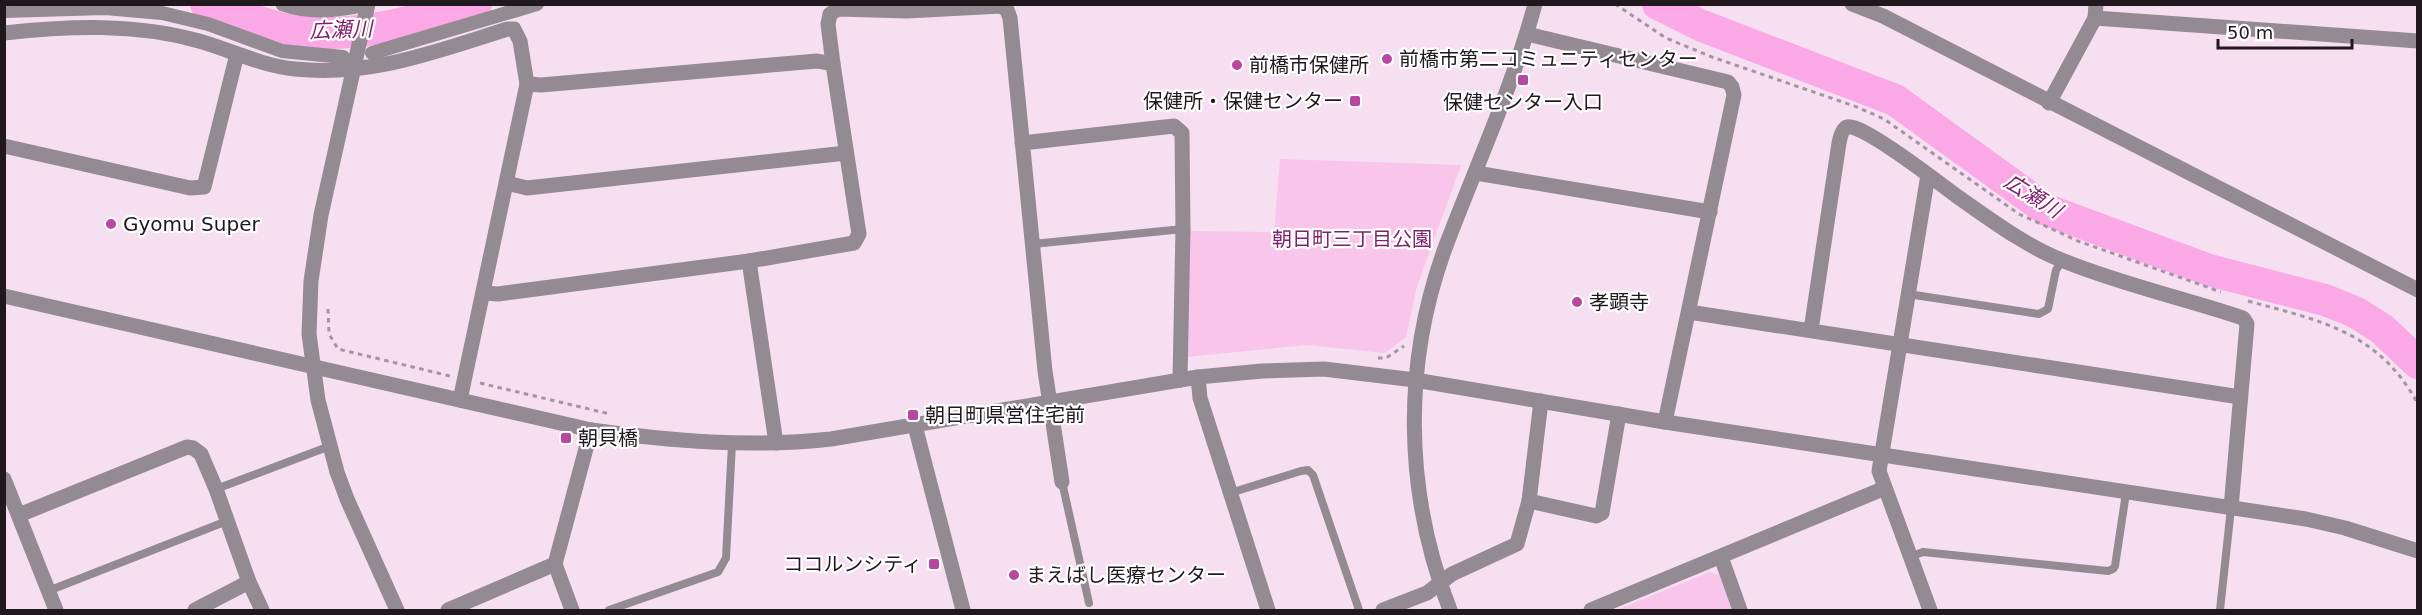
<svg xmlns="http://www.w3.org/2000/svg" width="2422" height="615" font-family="'DejaVu Sans','Noto Sans JP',sans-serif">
<rect width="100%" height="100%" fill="#f6dff0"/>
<!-- green -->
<g fill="#fac5eb">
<polygon points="1280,159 1461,165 1417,286 1406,337 1385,353 1306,345 1187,357 1187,231 1274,232"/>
<polygon points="1709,572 1719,575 1732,610 1617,610"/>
</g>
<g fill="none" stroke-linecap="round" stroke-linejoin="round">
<!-- river -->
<g stroke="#faa8e6" stroke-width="32">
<path d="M206 4C234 13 271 28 299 32 360 38 418 20 476 4"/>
<polyline points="1658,4 1700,25 1895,100 2047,210 2209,270 2325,300 2355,312 2382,329 2418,363"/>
</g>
<!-- path -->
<g stroke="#a594a1" stroke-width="3" stroke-dasharray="4.5 4.5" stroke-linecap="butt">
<polyline points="1615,4 1666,38 1712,57 1857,107 1884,119 2019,214 2078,241 2221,292"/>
<path d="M2248 301C2321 321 2378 331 2418 404"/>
<polyline points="328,309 329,334 338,349 450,376"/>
<polyline points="1378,358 1386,358 1404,346"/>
<polyline points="480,383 610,414"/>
</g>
<!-- service -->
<g stroke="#948a91" stroke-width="8">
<polyline points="1033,244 1183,229"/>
<polyline points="1908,294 2039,314 2048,309 2056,270 2062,261"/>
<polyline points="1062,482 1089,603"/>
<polyline points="216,489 330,446"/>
<polyline points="1230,493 1301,471 1308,470 1313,475 1359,610"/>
<polyline points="1912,556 1923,552 2108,571 2113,569 2115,566 2126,493"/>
<polyline points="48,591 227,521"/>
<polyline points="609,610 718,572 726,558 732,444"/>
<polyline points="2220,610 2231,508"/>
</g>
<!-- pedestrian -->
<g stroke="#948a91" stroke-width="14">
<polyline points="4,11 105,8 162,13 208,24 282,51 343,57"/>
<polyline points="372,53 537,4"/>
</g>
<!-- minor -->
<g stroke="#948a91" stroke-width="15">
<path d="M283 4C311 14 339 10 367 4"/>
<polyline points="1852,4 1883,16 2418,290"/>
<polyline points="4,9 6,4"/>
<polyline points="2095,18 2418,41"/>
<path d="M4 33C69 26 135 23 199 41 231 50 262 66 295 69 372 77 436 51 508 29H514L520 41 527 84 460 400"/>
<polyline points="527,84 541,85 817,61 833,64"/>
<polyline points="2049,103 2095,18 2096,4"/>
<polyline points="1022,143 1174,126 1182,133 1183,229 1180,380"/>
<polyline points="4,146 190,188 204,187 237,54"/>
<polyline points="1476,173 1710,212"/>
<polyline points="1928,175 1879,471 1930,610"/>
<polyline points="507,183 527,188 846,153"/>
<polyline points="749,261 776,443"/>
<polyline points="484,293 498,294 749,261 854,243 859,234 833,64 828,24 830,14 838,9 907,11 1001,6 1007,10 1010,18 1045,371 1062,482"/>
<polyline points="1689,312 2240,397"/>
<path d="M1811 330 1839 143C1840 138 1842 129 1847 127 1861 122 1943 186 1958 197 1991 220 2027 247 2064 261 2123 285 2184 298 2243 318L2247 324 2231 508"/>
<polyline points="1198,377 1200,398 1268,610"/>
<polyline points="1415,380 1665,422 1734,95 1732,87 1728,82 1527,34"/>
<polyline points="1665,422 2306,519 2345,528 2418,551"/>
<polyline points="4,479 56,610"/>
<polyline points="1529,501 1596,516 1602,513 1619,414"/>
<polyline points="19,515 187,447 193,448 201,454 216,489 249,582 262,610"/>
<polyline points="1721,557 1740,610"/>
<polyline points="555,564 572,610"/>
<polyline points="195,610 249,582"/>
<polyline points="448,610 555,564 591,430"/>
<polyline points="1383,610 1427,593 1452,574 1517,544 1529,501 1541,401"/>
<polyline points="1591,610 1885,488"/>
</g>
<!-- tertiary -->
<g stroke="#948a91" stroke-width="15">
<polyline points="368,4 321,215 311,281 309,334 318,400 337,472 347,499 397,610"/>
<path d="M4 296 591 430C672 441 750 448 831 439L1198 377 1262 371 1324 369 1415 380"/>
<polyline points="915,426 963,610"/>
<path d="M1450 610C1404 492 1402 362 1447 243 1477 164 1513 86 1535 4"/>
</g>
</g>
<!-- markers -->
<g fill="#b847a2" stroke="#fff" stroke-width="2">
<circle cx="1387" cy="59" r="6"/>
<circle cx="1237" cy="65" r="6"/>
<rect x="1517" y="74" width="12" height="12" rx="3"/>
<rect x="1349" y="95" width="12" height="12" rx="3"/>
<circle cx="111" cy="224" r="6"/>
<circle cx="1577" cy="302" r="6"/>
<rect x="907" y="409" width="12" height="12" rx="3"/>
<rect x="560" y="432" width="12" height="12" rx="3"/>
<rect x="928" y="558" width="12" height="12" rx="3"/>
<circle cx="1014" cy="575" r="6"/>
</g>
<g text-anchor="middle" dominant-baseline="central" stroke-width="4.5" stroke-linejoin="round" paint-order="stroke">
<!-- poi labels -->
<g font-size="20" fill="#20181d" stroke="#fff" text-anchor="start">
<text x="1399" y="59">前橋市第二コミュニティセンター</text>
<text x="1249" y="65">前橋市保健所</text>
<text x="1343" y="101" text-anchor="end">保健所・保健センター</text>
<text x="1523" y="102" text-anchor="middle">保健センター入口</text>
<text x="123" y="224">Gyomu Super</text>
<text x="1589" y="302">孝顕寺</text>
<text x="925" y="415">朝日町県営住宅前</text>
<text x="578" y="438">朝貝橋</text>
<text x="922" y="564" text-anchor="end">ココルンシティ</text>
<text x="1026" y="575">まえばし医療センター</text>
</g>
<!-- park labels -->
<g font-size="20" fill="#7f226e" stroke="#fff">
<text x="1352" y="239">朝日町三丁目公園</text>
</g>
<!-- water labels -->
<g font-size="21" font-style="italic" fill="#7c1e6b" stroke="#fff">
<text transform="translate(341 30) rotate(-2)">広瀬川</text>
<text transform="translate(2033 196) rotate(32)">広瀬川</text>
</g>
</g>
<!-- border -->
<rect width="2422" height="615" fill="none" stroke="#20181d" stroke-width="12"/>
<!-- scale -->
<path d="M2218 39v9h134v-9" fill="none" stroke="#20181d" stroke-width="3"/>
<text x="2227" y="39" font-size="18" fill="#20181d" stroke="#ffffff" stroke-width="4.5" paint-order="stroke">50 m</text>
</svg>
